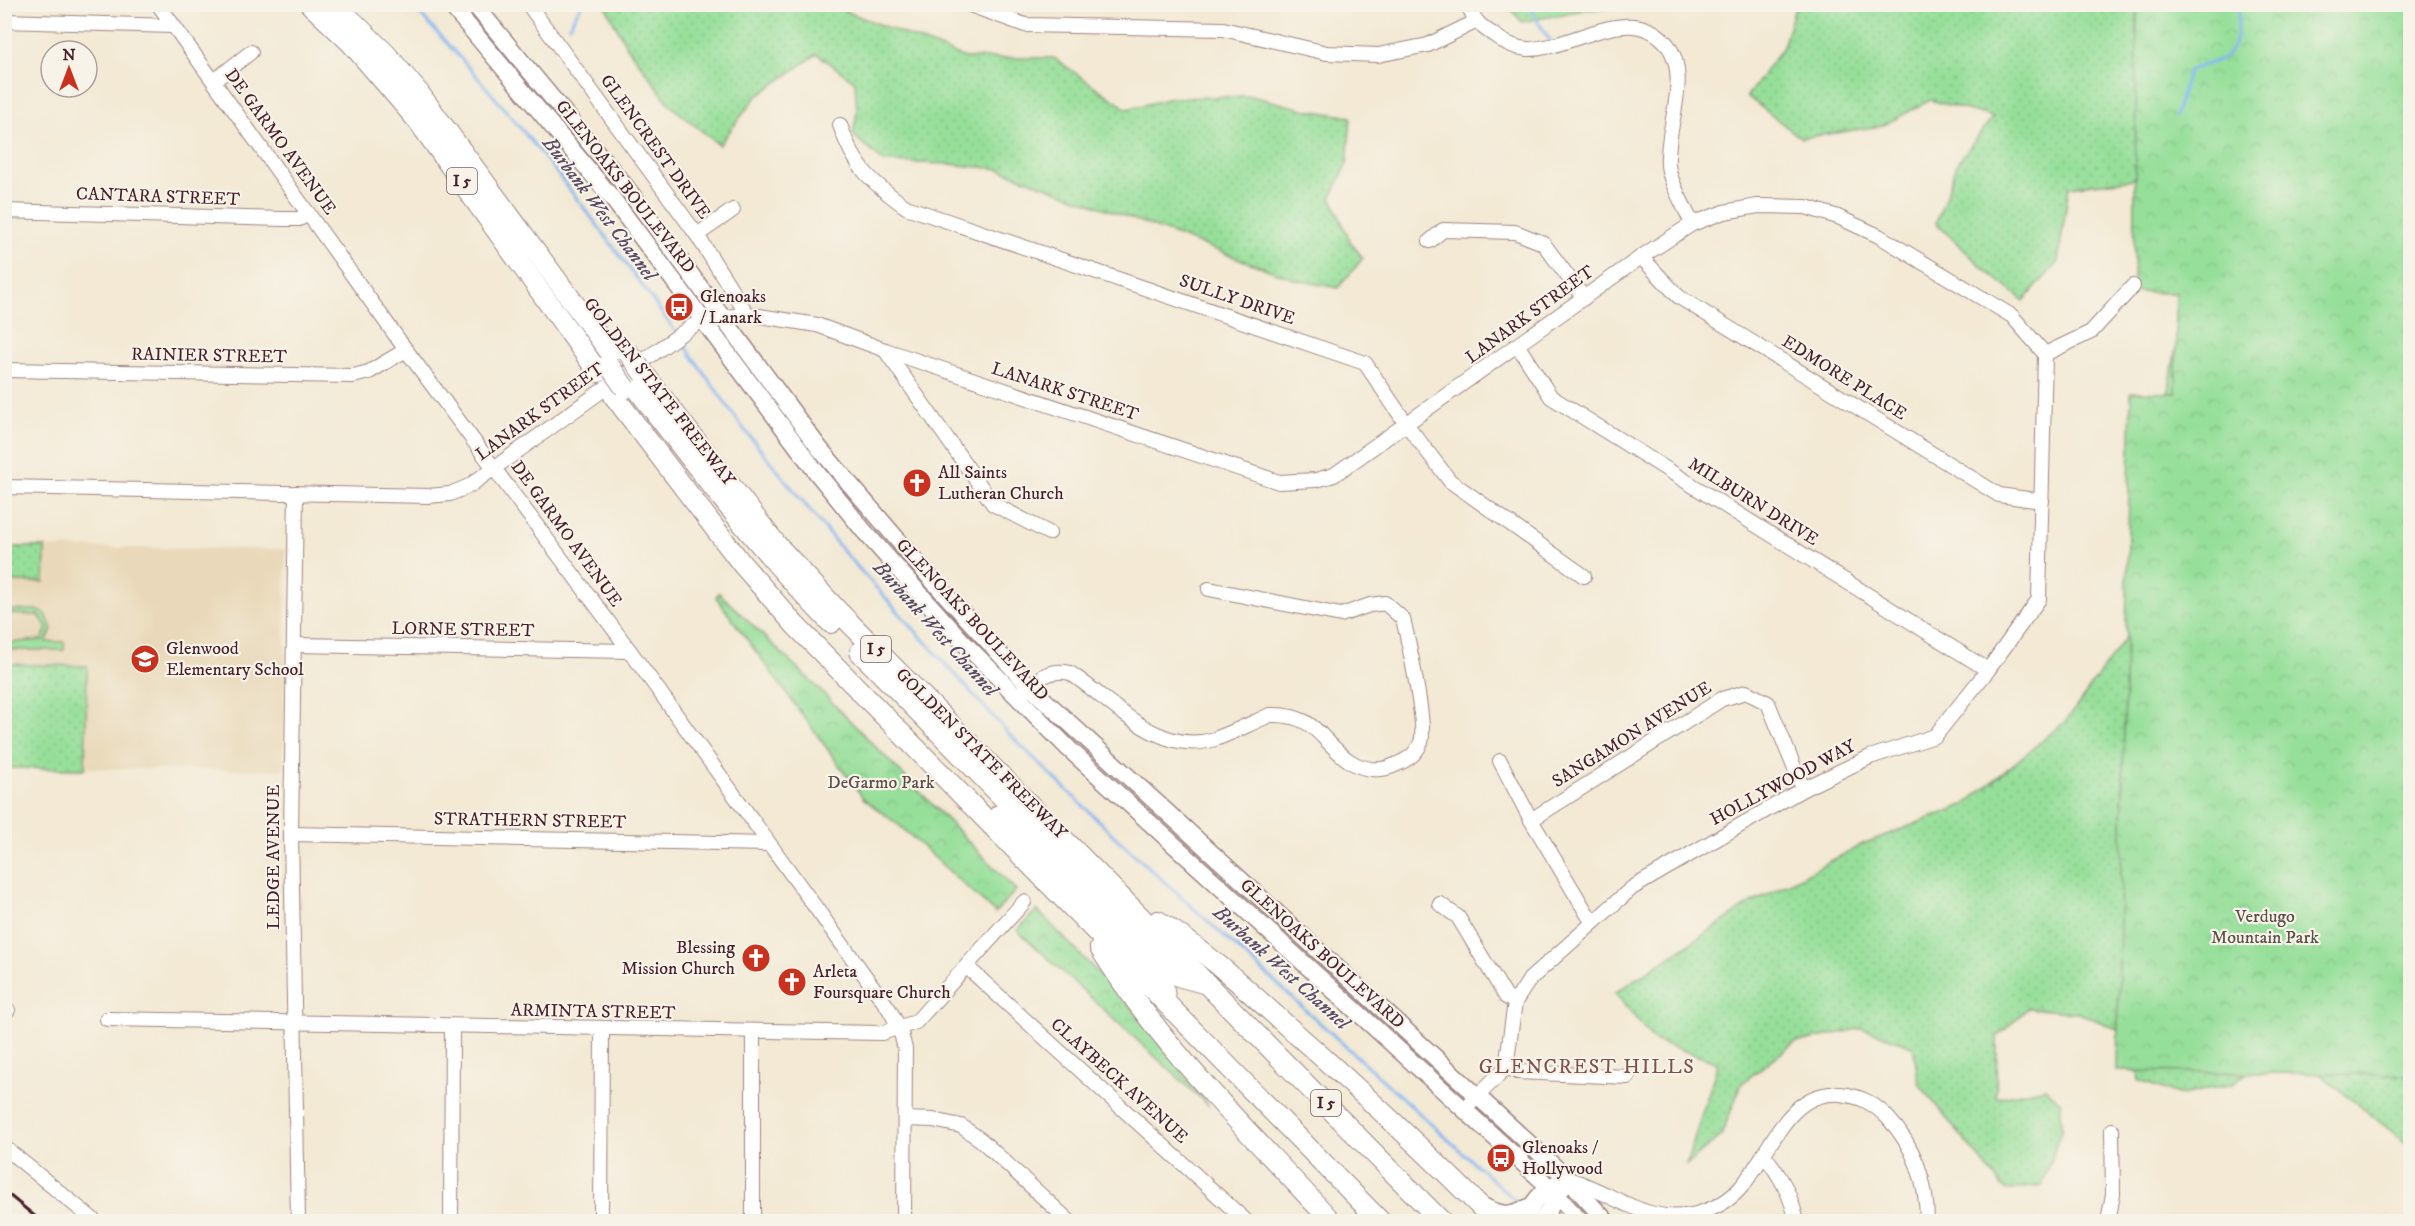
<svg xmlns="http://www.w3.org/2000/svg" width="2415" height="1226" font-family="'IM FELL DW Pica',serif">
<defs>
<pattern id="grass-dots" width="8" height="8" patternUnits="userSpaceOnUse" patternTransform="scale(1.5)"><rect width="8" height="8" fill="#96df9a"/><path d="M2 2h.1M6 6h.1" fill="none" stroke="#83bf85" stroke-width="1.8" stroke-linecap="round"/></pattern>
<pattern id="park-crowns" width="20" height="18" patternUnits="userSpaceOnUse" patternTransform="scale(1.5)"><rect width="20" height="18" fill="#96df9a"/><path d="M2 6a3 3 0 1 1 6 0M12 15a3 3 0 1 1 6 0" fill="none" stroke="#83bf85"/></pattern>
</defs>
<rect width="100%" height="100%" fill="#f7f3e8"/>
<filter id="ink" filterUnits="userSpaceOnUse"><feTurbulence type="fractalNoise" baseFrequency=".0167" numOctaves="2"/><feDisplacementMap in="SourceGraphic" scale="12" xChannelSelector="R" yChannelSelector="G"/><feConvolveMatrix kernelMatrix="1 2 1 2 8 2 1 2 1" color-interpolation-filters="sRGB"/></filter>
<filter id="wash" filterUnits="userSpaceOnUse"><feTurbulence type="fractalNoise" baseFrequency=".008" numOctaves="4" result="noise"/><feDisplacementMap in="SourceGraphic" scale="24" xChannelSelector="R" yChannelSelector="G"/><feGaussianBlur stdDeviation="1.35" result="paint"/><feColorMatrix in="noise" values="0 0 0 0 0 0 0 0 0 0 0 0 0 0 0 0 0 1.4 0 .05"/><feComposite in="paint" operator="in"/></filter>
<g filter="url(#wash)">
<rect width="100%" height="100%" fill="#f3e9d4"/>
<!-- built -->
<polygon fill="#e9d9ba" points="5,547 286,549 284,770 5,768"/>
<!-- grass -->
<g fill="url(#grass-dots)" stroke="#707f62" stroke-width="1.5">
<polygon points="605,5 830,5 965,58 1054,58 1127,109 1172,98 1251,96 1307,110 1351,117 1347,164 1331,197 1351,243 1363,258 1338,288 1296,280 999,169 949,164 884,162 853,135 857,111 855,82 817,54 756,97 719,145 671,106 626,45"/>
<polygon points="1507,5 1665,5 1584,10 1522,22"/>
<polygon points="1796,5 2410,5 2410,1146 2321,1075 2274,1048 2233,1084 2181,1095 2139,1081 2134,1036 2079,1013 2028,1008 1997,1037 1996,1098 2045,1088 2061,1103 2061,1131 2042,1185 2006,1191 1919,1084 1913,1046 1862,1028 1794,1043 1742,1083 1721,1136 1686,1165 1718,1063 1654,1040 1615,993 1748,905 1863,844 1964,805 2067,720 2128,634 2187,281 2151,177 2069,187 2058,262 2024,301 1984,269 1936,223 1958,162 1993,117 1930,100 1882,126 1801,138 1747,96 1783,47"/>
<polygon points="5,547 45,547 44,582 5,582"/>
<polygon points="5,664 87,666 85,769 5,768"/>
</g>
<!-- park -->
<g fill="url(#park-crowns)" stroke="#707f62" stroke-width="1.5">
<polygon points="2137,5 2410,5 2410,1075 2117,1071 2131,392 2176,393 2176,293 2134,292"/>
<polygon points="719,593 816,686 1016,890 995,913 900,826 864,799 716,597"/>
<polygon points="1037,910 1132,1008 1209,1106 1017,930"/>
</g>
<!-- pitch -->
<polygon fill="#96df9a" stroke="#707f62" stroke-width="1.5" points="5,610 36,610 46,614 52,629 46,642 64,642 64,650 5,650 5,643 42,640 47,627 39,615 5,614"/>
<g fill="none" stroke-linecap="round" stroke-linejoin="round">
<!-- stream -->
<g stroke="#82b6f0" stroke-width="3">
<path d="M410 4C507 104 594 218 675 331"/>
<polyline points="1525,4 1542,4"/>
<polyline points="1532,4 1534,16 1551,42"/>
<polyline points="1477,5 1477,4"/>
<polyline points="569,26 582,4"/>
<path d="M2175 116 2189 70C2239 55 2234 54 2240 4"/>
<polyline points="680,339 743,428 843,551 1009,734 1113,835 1517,1202"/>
</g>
</g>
</g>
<g filter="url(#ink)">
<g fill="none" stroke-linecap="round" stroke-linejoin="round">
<!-- minor casing -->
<g stroke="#9e8480" stroke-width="16">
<g id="minor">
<polyline points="158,4 406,350 630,651 889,1009 900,1029 905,1049 904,1222"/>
<polyline points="528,4 697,235 747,314"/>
<polyline points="967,4 1025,25 1223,29 1327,53 1378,55 1428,45 1475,22"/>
<path d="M1468 5C1475 22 1479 25 1494 35 1503 42 1515 48 1527 49 1572 50 1630 0 1667 44 1692 78 1665 127 1668 165 1669 181 1686 209 1692 224"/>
<polyline points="4,21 173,26"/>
<polyline points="214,81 251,52"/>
<path d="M840 125C854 167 871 182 906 207L1365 363 1407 425 1450 481 1584 576"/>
<polyline points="4,211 283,219 299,219 309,214"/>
<polyline points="697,235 733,210"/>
<polyline points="1430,241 1443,230 1515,232 1543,243 1584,298"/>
<polyline points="1641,257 1679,297 1999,495 2042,501"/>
<polyline points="1518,346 1551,397 1988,670"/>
<polyline points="885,350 993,504 1049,533"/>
<polyline points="4,370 353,376 369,372 406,350"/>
<polyline points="4,487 428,496 450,494 469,486 689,328 702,321 747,314 817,325 885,350 1279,482 1316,480 1334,475 1641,257 1692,224 1724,212 1758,206 1806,207 1838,217 1879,236 2012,316 2045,354"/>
<polyline points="296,493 291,834 298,1222"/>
<polyline points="295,645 630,651"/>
<path d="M1023 692C1037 679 1050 668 1070 673 1113 701 1159 757 1215 739 1234 732 1252 723 1270 715 1317 713 1320 742 1351 762 1364 770 1381 772 1395 765 1407 760 1416 755 1421 742 1427 727 1408 639 1403 619L1385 603 1370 605 1341 615 1209 589"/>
<polyline points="1500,761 1531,820 1592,922"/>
<polyline points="1531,820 1722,699 1746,692 1768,703 1803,789"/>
<polyline points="291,834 769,844"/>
<polyline points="1440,904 1458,917 1506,997 1515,1002"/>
<polyline points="967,967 1247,1222"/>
<polyline points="4,1011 8,1010"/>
<polyline points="107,1019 882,1033 916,1022 1024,902"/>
<polyline points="1506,1067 1518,1072 1628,1077"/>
<polyline points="1464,1110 1506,1067 1515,1002 1530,979 1632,888 1803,789 1870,757 1935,736 1988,670 2039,599 2045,354 2091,332 2133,286"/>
<polyline points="905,1119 933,1120 961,1126 981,1140 1070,1222"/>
<polyline points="4,1147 96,1222"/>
<path d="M1764 1155C1781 1176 1791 1195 1797 1222"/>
<path d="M1568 1179C1613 1192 1646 1226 1696 1214 1714 1209 1731 1200 1742 1186 1771 1152 1787 1090 1840 1094 1860 1096 1874 1103 1888 1118 1915 1147 1927 1182 1927 1222"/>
<polyline points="451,1222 452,1027"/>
<polyline points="601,1222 602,1030"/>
<polyline points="753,1222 753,1032"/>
<polyline points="2108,1222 2113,1194 2112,1130"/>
</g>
</g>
<!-- major casing -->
<g stroke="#9e8480" stroke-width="19">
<g id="major">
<polyline points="450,4 612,198 817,473 864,531 962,641 1069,749 1548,1186 1581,1222"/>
<polyline points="474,4 626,187 820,449 932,580 1029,686 1568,1179 1607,1222"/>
<path d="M1485 1207C1503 1217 1512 1215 1531 1206"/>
<path d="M1524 1222C1532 1204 1540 1190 1559 1182"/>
<polyline points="1541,1222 1563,1187"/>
</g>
</g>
<!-- highway casing -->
<g stroke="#9e8480" stroke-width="22">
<g id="highway">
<polyline points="310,4 351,43 418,121 598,372"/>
<polyline points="335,4 387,55 419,93 615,359"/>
<polyline points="644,374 776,544 837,610 1442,1222"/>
<path d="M632 382C695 465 758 548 831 623"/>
<polyline points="614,396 742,564 795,625 1381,1222"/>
<polyline points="860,652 1178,976 1207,984"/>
<polyline points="999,815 1162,979 1166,1003"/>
<path d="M1158 921C1205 950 1245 988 1286 1025 1358 1088 1428 1154 1496 1222"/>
<path d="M1100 948C1162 1049 1252 1134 1332 1222"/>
</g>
</g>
<!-- minor -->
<use href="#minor" stroke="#fff" stroke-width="14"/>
<!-- major -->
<use href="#major" stroke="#fff" stroke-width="16"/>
<!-- highway -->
<use href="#highway" stroke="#fff" stroke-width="20"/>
<!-- rail -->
<polyline stroke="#4a1f2b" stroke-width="3" points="4,1191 42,1222"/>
<!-- highway-bridge casing -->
<g stroke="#9e8480" stroke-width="22" stroke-linecap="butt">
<g id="highway-bridge">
<polyline points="627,351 644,374"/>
<polyline points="608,364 625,388"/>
</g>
</g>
<!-- highway-bridge -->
<use href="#highway-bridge" stroke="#fff" stroke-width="20"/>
</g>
</g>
<!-- icons -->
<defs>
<g id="bus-disc" transform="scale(1.5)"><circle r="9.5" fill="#c8321e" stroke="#f7f3e8"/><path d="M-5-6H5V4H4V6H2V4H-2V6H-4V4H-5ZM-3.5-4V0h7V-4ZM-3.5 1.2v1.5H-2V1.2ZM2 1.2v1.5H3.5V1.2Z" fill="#fff"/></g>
<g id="church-disc" transform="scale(1.5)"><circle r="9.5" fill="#c8321e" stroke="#f7f3e8"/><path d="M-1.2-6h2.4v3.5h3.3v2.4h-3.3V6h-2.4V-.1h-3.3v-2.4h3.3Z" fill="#fff"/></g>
<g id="school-disc" transform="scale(1.5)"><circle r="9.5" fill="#c8321e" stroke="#f7f3e8"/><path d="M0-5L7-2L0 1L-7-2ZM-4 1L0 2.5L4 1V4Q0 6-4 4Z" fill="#fff"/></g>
</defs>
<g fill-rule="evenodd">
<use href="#bus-disc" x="679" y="307"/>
<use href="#church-disc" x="917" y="483"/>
<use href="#school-disc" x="145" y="659"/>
<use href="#church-disc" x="756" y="958"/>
<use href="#church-disc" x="792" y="982"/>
<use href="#bus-disc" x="1501" y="1158"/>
</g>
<g text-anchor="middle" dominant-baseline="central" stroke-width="4.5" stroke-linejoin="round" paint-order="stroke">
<!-- shield labels -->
<g fill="#f7f3e8" stroke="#7e5f64" stroke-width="1.5">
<rect x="447" y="168" width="30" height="26" rx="4.5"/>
<rect x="861" y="636" width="30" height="26" rx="4.5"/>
<rect x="1311" y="1090" width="30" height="26" rx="4.5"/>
</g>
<g font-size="16" font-weight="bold" fill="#4a1f2b">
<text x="462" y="181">I 5</text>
<text x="876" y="649">I 5</text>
<text x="1326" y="1103">I 5</text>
</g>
<!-- street labels -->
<g font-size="18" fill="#4a1f2b" stroke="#f7f3e8">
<text transform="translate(280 142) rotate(54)">DE GARMO AVENUE</text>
<text transform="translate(655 147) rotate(54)">GLENCREST DRIVE</text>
<text transform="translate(625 187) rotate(52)">GLENOAKS BOULEVARD</text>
<text transform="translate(158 197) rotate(2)">CANTARA STREET</text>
<text transform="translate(1237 300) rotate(19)">SULLY DRIVE</text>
<text transform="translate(1530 315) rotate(-36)">LANARK STREET</text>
<text transform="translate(209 356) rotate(1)">RAINIER STREET</text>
<text transform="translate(1844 378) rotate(32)">EDMORE PLACE</text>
<text transform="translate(659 392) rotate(52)">GOLDEN STATE FREEWAY</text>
<text transform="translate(1065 392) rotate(18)">LANARK STREET</text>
<text transform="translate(540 412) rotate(-36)">LANARK STREET</text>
<text transform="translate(1753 502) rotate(32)">MILBURN DRIVE</text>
<text transform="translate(566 534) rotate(54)">DE GARMO AVENUE</text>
<text transform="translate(972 620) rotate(47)">GLENOAKS BOULEVARD</text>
<text transform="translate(463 630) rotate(1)">LORNE STREET</text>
<text transform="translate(1632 735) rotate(-32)">SANGAMON AVENUE</text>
<text transform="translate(981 754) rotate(45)">GOLDEN STATE FREEWAY</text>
<text transform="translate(1783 783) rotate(-28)">HOLLYWOOD WAY</text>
<text transform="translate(530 821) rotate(1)">STRATHERN STREET</text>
<text transform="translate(274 857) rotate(-90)">LEDGE AVENUE</text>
<text transform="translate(1322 954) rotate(42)">GLENOAKS BOULEVARD</text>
<text transform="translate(593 1012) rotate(1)">ARMINTA STREET</text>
<text transform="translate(1119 1081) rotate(42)">CLAYBECK AVENUE</text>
</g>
<!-- poi labels -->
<g font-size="18" fill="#4a1f2b" stroke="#f7f3e8" text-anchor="start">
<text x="700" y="297">Glenoaks<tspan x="700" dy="21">/ Lanark</tspan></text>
<text x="938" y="473">All Saints<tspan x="938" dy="21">Lutheran Church</tspan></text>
<text x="166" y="649">Glenwood<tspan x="166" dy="21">Elementary School</tspan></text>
<text x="735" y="948" text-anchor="end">Blessing<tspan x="735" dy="21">Mission Church</tspan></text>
<text x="813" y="972">Arleta<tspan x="813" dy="21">Foursquare Church</tspan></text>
<text x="1522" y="1148">Glenoaks /<tspan x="1522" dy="21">Hollywood</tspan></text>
</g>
<!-- park labels -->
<g font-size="18" fill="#5d4f47" stroke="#f7f3e8">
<text x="881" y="783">DeGarmo Park</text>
<text x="2265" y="917">Verdugo<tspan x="2265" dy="21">Mountain Park</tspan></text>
</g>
<!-- water labels -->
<g font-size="20" font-style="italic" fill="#5b4c66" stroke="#f7f3e8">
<text transform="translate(599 209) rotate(53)">Burbank West Channel</text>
<text transform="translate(935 629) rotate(48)">Burbank West Channel</text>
<text transform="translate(1281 968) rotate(42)">Burbank West Channel</text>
</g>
<!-- neighbourhood labels -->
<g font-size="20" letter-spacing="1.5" fill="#81504b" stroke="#f7f3e8">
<text x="1587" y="1067">GLENCREST HILLS</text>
</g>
</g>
<!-- margin -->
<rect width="2415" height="1226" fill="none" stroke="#f7f3e8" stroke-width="24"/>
<!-- north arrow -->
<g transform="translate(69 69)"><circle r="28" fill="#f7f3e8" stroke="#b29e9c" stroke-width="1.5"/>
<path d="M0-4.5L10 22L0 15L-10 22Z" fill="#c8321e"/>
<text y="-9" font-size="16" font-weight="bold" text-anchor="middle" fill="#4a1f2b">N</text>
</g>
</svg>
